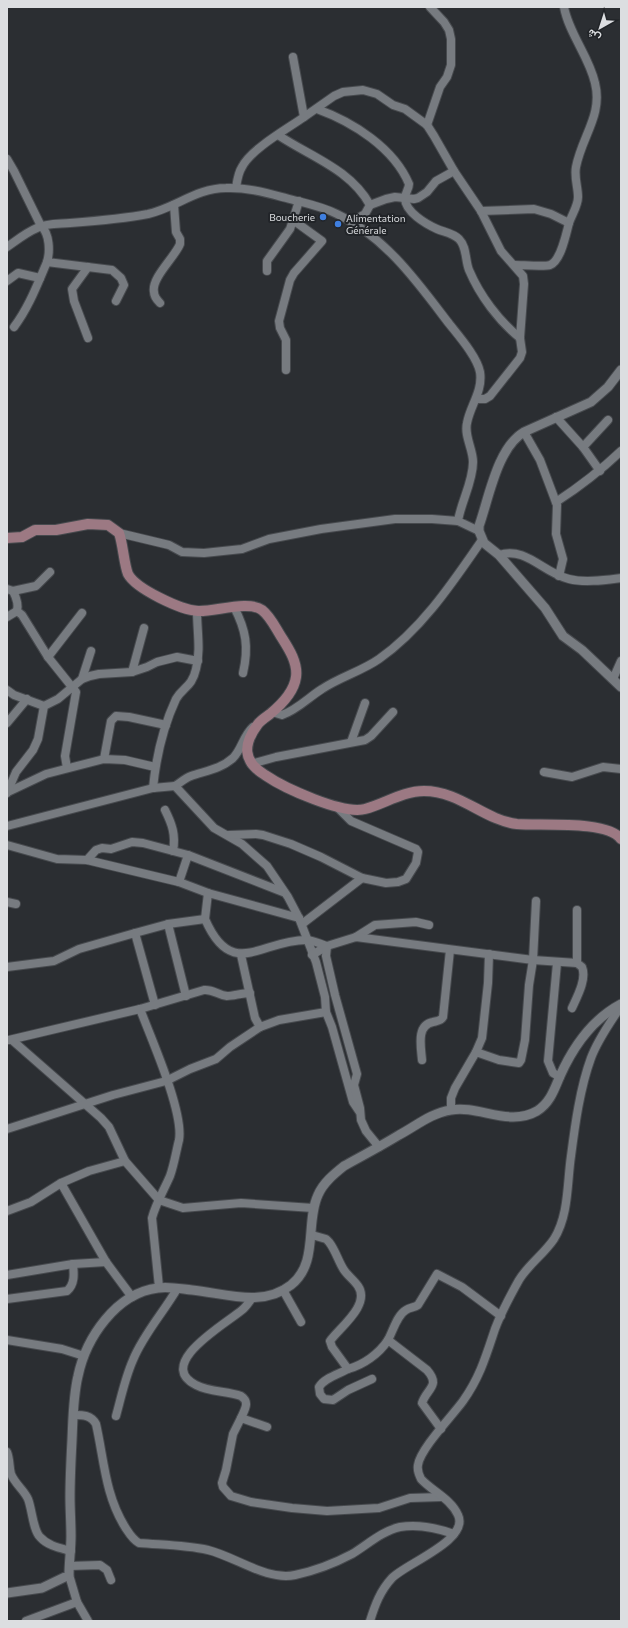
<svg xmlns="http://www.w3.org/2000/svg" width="628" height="1628" font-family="Commissioner,Vazirmatn,sans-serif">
<rect width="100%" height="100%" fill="#2b2e32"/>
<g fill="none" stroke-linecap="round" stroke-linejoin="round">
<!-- minor casing -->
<g stroke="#474a4e" stroke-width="10">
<g id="minor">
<path d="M317 109C353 122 394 148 409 184 409 189 405 193 405 198 405 212 426 224 437 229 444 232 453 233 459 239 467 247 465 260 469 270 480 296 499 321 520 338"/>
<polyline points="304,117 334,96 343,92 363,90 377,94 393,105 405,109 427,125 434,136 454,171 481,211 501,251 523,276 524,284 520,338 522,352 520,358 490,396 485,399 476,399"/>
<polyline points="427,125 440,87 447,77 451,65 451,39 449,30 444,22 430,7"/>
<path d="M278 135C311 157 350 169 370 205L365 214 351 222"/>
<path d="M7 159 14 171 41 226C50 234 50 252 47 262L112 270 121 278 124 285 116 301"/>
<path d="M236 188C237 181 238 173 242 167 251 149 287 129 304 117L293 57"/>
<polyline points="370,205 386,199 395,197 414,199 418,198 427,192 436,181 454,171"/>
<path d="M481 211 534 209 551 214 569 223C572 214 578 206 578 197 578 187 574 177 576 167 582 136 603 115 595 83 589 56 569 34 564 7"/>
<path d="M7 247C17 240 27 232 37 228 46 223 60 224 70 223 96 221 122 219 148 214 175 208 197 188 226 188 246 187 267 193 286 198 304 203 321 206 337 214 385 237 416 280 447 321 457 334 477 356 480 372 483 391 470 406 467 423 464 436 473 449 473 462 473 482 461 502 458 521L479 531"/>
<path d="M515 265C522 265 545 267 550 265 561 261 566 234 569 223"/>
<polyline points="267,271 267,261 290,229 293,220"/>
<polyline points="7,281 18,273 40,278"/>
<path d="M160 303C157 300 154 296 154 292 151 278 175 257 180 244V239L176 232 174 205"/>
<path d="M14 327C29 307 37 285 47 262"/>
<polyline points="88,338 74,301 72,289 88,267"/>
<polyline points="286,370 286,340 280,328 279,321 286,295 290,280 294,273 322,241 293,220 299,201"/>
<polyline points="556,417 583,447 600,471"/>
<polyline points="524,432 540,460 557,505 556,534 563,559 559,576"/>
<polyline points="583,447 608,420"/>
<path d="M556 502C579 487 601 470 621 451"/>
<polyline points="119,533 169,545 182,552 204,553 242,549 269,539 321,529 395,519 432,519 458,521"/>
<path d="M499 555C526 546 543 573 569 579 585 583 605 580 621 578"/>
<path d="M7 589 13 591C16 597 19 604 17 611"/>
<polyline points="13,591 36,586 50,572"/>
<path d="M234 607C246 630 249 647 243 673"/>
<polyline points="7,617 17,611 22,615 48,657 76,692 65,756 67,768"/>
<polyline points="48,657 82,613"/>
<polyline points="132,672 144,628"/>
<polyline points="82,679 91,651"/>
<polyline points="613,679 621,661"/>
<polyline points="7,690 14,695 44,706"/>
<path d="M272 712 282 715C297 710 309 697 322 689 340 677 362 671 379 659 422 629 453 582 482 540"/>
<polyline points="7,723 27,699"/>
<path d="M253 727C243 736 242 749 233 758 221 769 205 771 191 776 185 778 180 783 175 786L214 828 242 844 267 866 288 897 299 918 316 962 325 997 326 1012 332 1027 353 1102 359 1111"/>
<polyline points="351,742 365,703"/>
<polyline points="104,759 111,721 116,716 129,717 166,725"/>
<polyline points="251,764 276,757 365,740 371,736 393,712"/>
<polyline points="544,772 572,777 603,767 621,769"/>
<path d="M153 788C156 758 163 727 176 699 183 687 192 687 196 669 201 650 197 631 197 611"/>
<polyline points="8,792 46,774 104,759 125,760 155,767"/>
<polyline points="7,793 16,772 33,750 38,739 44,706 58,699 82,679 90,676 99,674 132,672 147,667 157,662 177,657 198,661"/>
<path d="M165 810C172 824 176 835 173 851"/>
<polyline points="7,826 153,788 175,786"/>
<polyline points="229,835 256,834 263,835 291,844 321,857 362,878 386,883 398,882 406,879 416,863 418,852 416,849 351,821 337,807"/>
<polyline points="7,845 57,859 87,860 179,882 208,893"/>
<polyline points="87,860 96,850 102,848 111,849 132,842 143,843 188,855"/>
<polyline points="179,882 188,855 283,892"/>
<polyline points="7,902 16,904"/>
<polyline points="205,919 208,893 299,918"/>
<polyline points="168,924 186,996"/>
<polyline points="302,924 362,878"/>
<polyline points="135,933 155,1005"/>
<polyline points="356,937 375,925 416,922 429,925"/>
<polyline points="241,955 255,1018 260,1027 279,1020 326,1012"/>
<path d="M312 955 327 946 356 937 533 960 577 963 582 967C587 979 577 997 572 1008"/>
<polyline points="557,963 548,1061 553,1073 560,1077"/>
<polyline points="577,963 577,910"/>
<path d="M7 967 54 961 79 949 135 933 168 924 205 919C232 981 261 940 306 940 313 940 320 944 327 946L326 956 335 995 357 1074 354 1085 360 1108 361 1120 366 1131 379 1147"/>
<path d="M140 1009C151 1038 184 1112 179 1140 176 1152 174 1165 170 1176 164 1190 156 1203 152 1218L159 1287"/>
<path d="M9 1040 140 1009 204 990C213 989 218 995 227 996 234 996 241 993 250 993"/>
<polyline points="12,1040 101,1118 109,1127 125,1161 159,1200 183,1208 241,1203 313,1208"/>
<polyline points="476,1052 499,1060 519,1063 521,1060 525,1040 529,985 533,960 536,901"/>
<path d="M422 1060C421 1047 416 1025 433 1022 437 1021 441 1021 443 1017L450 950"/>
<polyline points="451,1110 451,1098 455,1088 476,1052 482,1038 488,983 489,954"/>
<polyline points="7,1129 113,1095 166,1081 190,1069 216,1059 230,1047 260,1027"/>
<polyline points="61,1183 106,1262 132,1297"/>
<polyline points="7,1211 31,1202 61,1183 89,1171 125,1161"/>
<path d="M312 1235 326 1239 329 1242C336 1251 338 1261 344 1270 348 1276 354 1280 358 1286 371 1305 339 1328 330 1341L332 1347 348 1369C339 1374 324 1378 319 1387L320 1394 324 1399 333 1400 348 1390 372 1379"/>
<polyline points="7,1275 73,1264 106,1262"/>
<polyline points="283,1290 301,1322"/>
<path d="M252 1298C249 1302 246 1307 242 1310 227 1323 154 1364 196 1385 209 1392 227 1391 241 1396 250 1402 245 1409 241 1418L267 1427"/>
<path d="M7 1299 67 1291C75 1284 74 1274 73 1264"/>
<polyline points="7,1340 62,1349 84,1356"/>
<path d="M388 1340C393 1331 397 1315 406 1310 410 1307 414 1308 418 1305L437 1274 462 1287 501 1316"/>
<path d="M348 1369C363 1365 379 1354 388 1340L427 1370C441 1386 427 1388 422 1403L441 1429"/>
<path d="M74 1415C83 1415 91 1415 96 1424 104 1459 105 1495 125 1527 129 1533 132 1539 139 1543 163 1545 185 1545 208 1550 236 1557 267 1581 295 1575 314 1571 335 1563 352 1554 367 1545 382 1531 400 1527 418 1524 437 1528 454 1534"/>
<path d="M116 1416C121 1398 125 1378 133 1360 143 1335 163 1313 177 1289"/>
<polyline points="241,1418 233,1434 226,1470 222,1483 223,1487 231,1496 251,1502 292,1508 327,1511 379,1508 410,1498 442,1497"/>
<path d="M7 1452C10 1459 9 1467 11 1474 15 1484 24 1490 28 1499 32 1509 33 1530 40 1537 48 1546 60 1548 71 1551"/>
<polyline points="69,1566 100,1565 107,1570 111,1580"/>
<polyline points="69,1575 77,1602 88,1621"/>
<polyline points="26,1621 77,1602"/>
<path d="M370 1621C375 1605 380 1591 392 1578 405 1564 470 1540 458 1515 451 1499 432 1491 421 1479 419 1475 417 1470 418 1465 420 1449 453 1415 463 1401 480 1377 486 1356 495 1329 501 1313 510 1296 519 1280 528 1265 544 1254 554 1239 569 1215 567 1183 571 1156 575 1125 580 1088 591 1058 598 1039 610 1023 621 1006"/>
</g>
</g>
<!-- tertiary casing -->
<g stroke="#474a4e" stroke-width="11">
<g id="tertiary">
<path d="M621 370 608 387 591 402 524 432C497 448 489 498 479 526V531L484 543 499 555 545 608 563 636 582 650 621 687"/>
<path d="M7 1593 42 1588 69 1575C69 1562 71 1549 71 1536 71 1523 70 1510 70 1497 70 1478 71 1459 72 1440 73 1419 73 1397 78 1376 86 1338 116 1293 158 1288 168 1286 182 1289 192 1290 224 1293 262 1308 291 1285 319 1263 305 1223 318 1195 323 1183 334 1174 344 1166 362 1156 381 1146 399 1135 416 1126 431 1113 451 1110 479 1105 509 1127 537 1111 550 1103 554 1090 560 1076 573 1047 591 1020 621 1004"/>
</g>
</g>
<!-- secondary casing -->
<g stroke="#474a4e" stroke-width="12">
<path id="secondary" d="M7 538 22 537 35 530H56L88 524 108 525 119 533C123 544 124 564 128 574 136 589 181 610 198 611 214 612 249 600 262 610 271 617 276 629 282 638 289 649 298 663 296 677 294 692 281 705 270 714 266 717 261 720 258 724 243 744 242 761 265 775 284 788 343 815 365 809 384 804 403 791 424 791 460 791 484 820 517 824 541 826 607 820 621 839"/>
</g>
<!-- minor -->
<use href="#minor" stroke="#777b80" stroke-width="8"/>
<!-- tertiary -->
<use href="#tertiary" stroke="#777b80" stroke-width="9"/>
<!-- secondary -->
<use href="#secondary" stroke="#9c7983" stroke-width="10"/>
</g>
<!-- markers -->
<g fill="#3f7fe0" stroke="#212428" stroke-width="1.5">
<circle cx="323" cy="217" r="4"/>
<circle cx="338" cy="224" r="4"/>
</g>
<g text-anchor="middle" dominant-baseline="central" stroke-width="4" stroke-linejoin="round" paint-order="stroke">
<!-- poi labels -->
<g font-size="10" fill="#dcdee1" stroke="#212428" text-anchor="end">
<text x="315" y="217">Boucherie</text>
<text x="346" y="218" text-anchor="start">Alimentation<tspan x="346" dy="12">Générale</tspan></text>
</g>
</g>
<!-- border -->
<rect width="628" height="1628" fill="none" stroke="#dcdee1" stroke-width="16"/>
<!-- north arrow -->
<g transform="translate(600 28) rotate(219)" stroke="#212428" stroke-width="3" paint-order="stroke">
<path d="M0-3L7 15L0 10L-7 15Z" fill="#dcdee1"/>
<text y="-6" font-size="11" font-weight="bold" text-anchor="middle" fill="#dcdee1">ش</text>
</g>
</svg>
